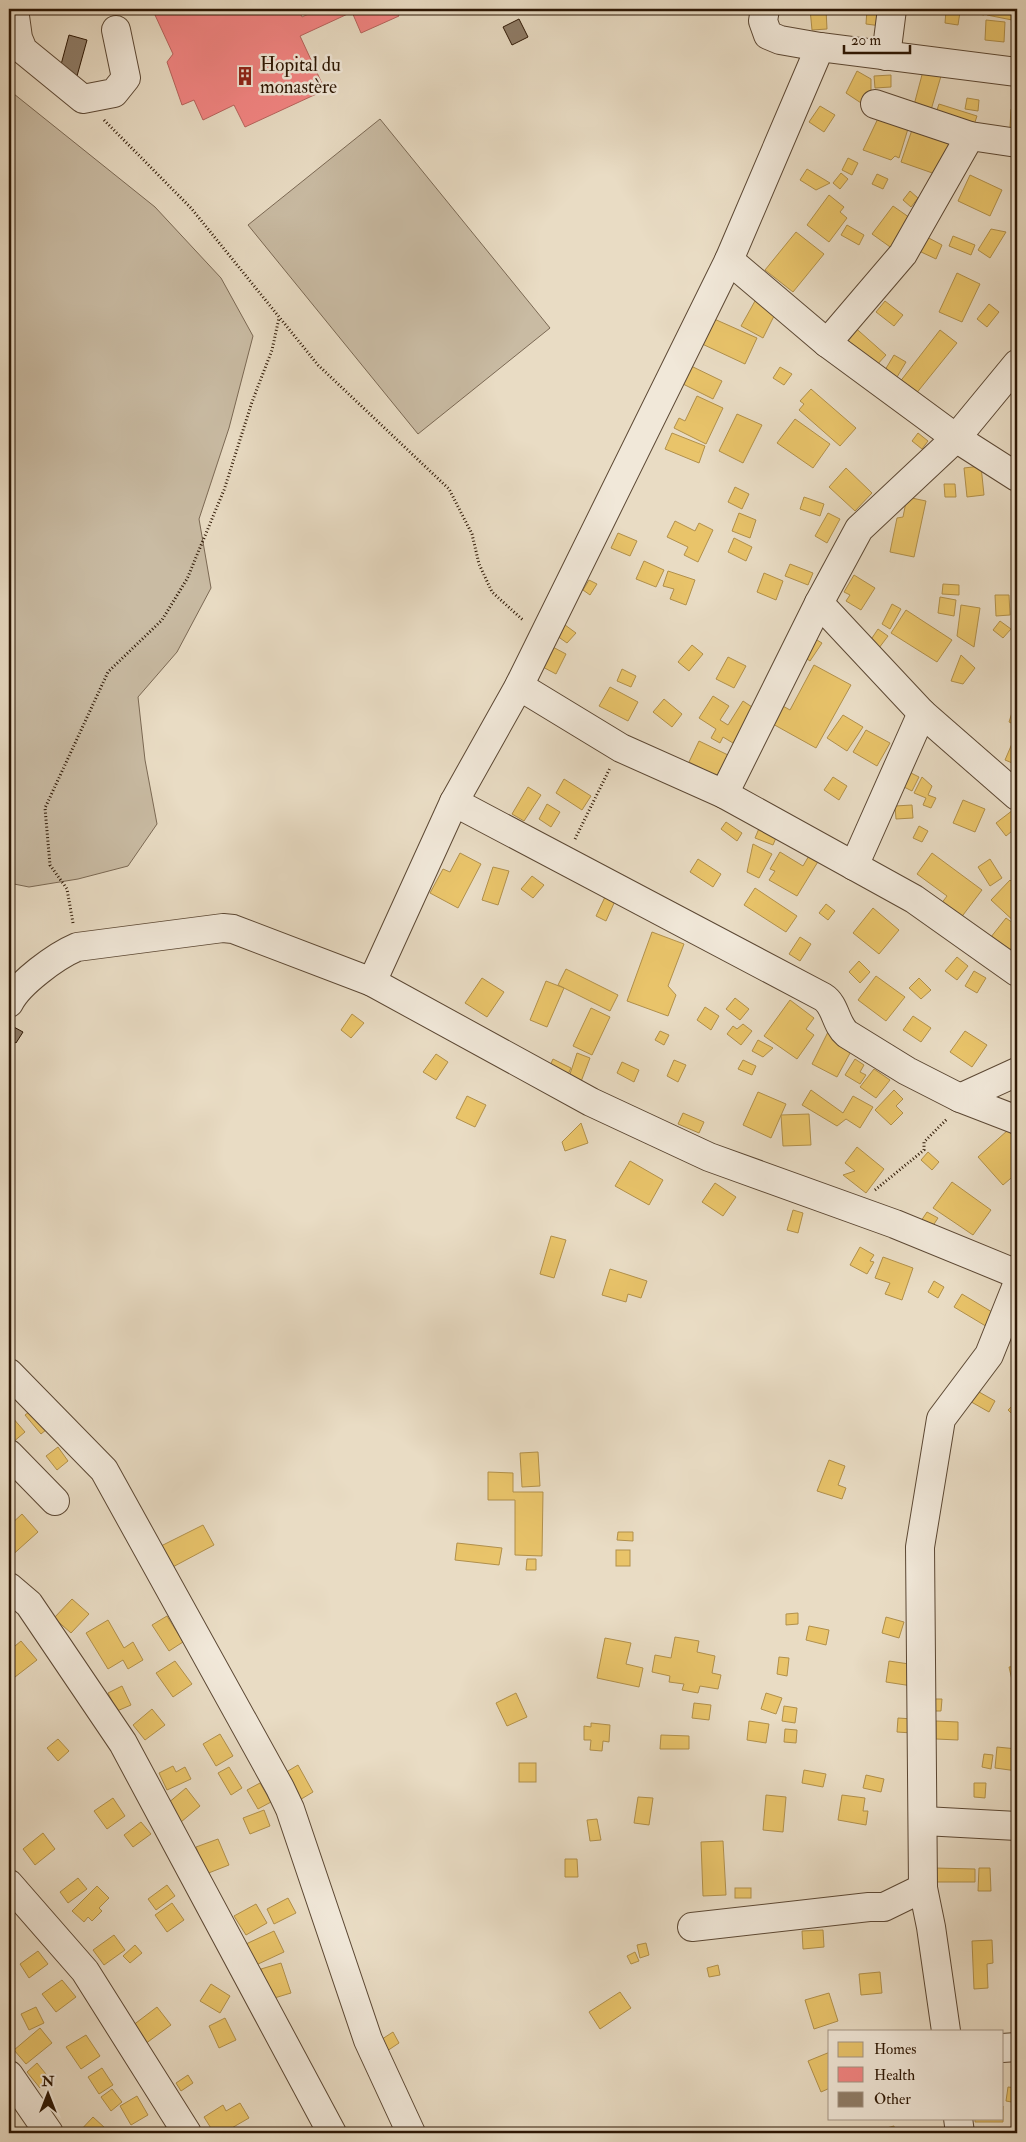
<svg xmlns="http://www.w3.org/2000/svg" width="1026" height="2142" font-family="'IM FELL Double Pica',serif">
<rect width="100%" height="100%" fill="#e9dcc4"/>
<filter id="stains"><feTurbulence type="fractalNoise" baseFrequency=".004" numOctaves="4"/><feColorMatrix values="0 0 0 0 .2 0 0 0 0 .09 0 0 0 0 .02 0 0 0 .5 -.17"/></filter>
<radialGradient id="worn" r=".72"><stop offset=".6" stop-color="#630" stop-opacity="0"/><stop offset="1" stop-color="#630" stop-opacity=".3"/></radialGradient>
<!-- green -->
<g fill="#c9bba3" stroke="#7b6954">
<polygon points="9,90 155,207 221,278 253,336 229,428 199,519 211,588 177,652 138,697 145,760 157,824 128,866 78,879 29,887 9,883"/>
<polygon points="380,119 550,328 418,434 248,225"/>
</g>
<!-- homes -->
<g fill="#e9c46a" stroke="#b1904b">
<polygon points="810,9 826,9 827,29 812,30"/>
<polygon points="867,9 882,9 881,26 866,24"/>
<polygon points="964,9 985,9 984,15 964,11"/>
<polygon points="989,9 1017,9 1017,21 987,15"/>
<polygon points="946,11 960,12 958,25 945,23"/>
<polygon points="986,20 1005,22 1004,42 985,40"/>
<polygon points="857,71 871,79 871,92 864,105 846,93"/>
<polygon points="923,71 941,76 931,110 914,105"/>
<polygon points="891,75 891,87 875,88 874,76"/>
<polygon points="967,98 979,100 978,111 965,109"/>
<polygon points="939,104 977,116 972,131 934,119"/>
<polygon points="820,106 835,115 824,132 809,122"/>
<polygon points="1011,109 1017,109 1017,127 1010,127"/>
<polygon points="882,110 911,119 899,158 895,156 891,160 863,150"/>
<polygon points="914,124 957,132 941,176 901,162"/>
<polygon points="848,158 858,163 852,175 842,170"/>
<polygon points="807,169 830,183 816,190 800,180"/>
<polygon points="841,173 848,179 840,189 833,183"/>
<polygon points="877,174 888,179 883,189 872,184"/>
<polygon points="970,175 1002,190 990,216 958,201"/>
<polygon points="910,191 918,198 911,207 903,200"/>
<polygon points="829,195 844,207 840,212 847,218 829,242 807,225"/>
<polygon points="893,206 913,220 893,249 872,234"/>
<polygon points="847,225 864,235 859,245 841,235"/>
<polygon points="991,229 1006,232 990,258 978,250"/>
<polygon points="796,232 824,254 793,292 765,270"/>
<polygon points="925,236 942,245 936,259 919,251"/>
<polygon points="953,236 975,245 971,255 949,246"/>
<polygon points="957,273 980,284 962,322 939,312"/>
<polygon points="755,301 776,312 763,338 741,326"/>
<polygon points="885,301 903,315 894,326 876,312"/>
<polygon points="989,304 999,312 987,327 977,319"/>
<polygon points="712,318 757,338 745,364 700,343"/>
<polygon points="851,324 886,355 875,367 839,339"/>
<polygon points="940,330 957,343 915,395 899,383"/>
<polygon points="894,355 906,362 897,377 885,370"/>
<polygon points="689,365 722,381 713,399 681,383"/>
<polygon points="780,367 792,374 784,385 773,378"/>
<polygon points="811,389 856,428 840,446 799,410 804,404 800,401"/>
<polygon points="697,396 723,408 706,444 674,428 679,418 685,421"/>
<polygon points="737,414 762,425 743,463 719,451"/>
<polygon points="795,419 830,444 813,468 777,443"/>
<polygon points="672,433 705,446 699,463 665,449"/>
<polygon points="918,433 928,441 922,449 912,441"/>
<polygon points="981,466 984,495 967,497 964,468"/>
<polygon points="846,468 872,493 855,511 829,487"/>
<polygon points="944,484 955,484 956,497 945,497"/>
<polygon points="735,487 749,494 742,509 728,502"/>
<polygon points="804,497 824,504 820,516 800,509"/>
<polygon points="907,497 926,501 914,557 890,552 897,518 903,517"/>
<polygon points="739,513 756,520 750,538 732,531"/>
<polygon points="828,513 840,519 827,543 815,536"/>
<polygon points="675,521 695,531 699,523 713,530 698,562 684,555 688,547 667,537"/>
<polygon points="618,533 637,541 630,556 611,548"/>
<polygon points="734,538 752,547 746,561 728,552"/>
<polygon points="644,561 664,570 656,587 636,579"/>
<polygon points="790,564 813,573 808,585 785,576"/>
<polygon points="668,571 695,580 686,605 670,599 674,589 663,586"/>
<polygon points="764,573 783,581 776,600 757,592"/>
<polygon points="854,575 875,588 861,610 846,601 850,595 844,592"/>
<polygon points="589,580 597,584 590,595 583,590"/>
<polygon points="943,584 959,585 959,595 942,594"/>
<polygon points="995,595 1009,595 1010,615 996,616"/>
<polygon points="940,597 956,600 954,616 938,613"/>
<polygon points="892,604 901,609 890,629 882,624"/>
<polygon points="961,605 980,608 974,647 957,636"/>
<polygon points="906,610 952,640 937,662 891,633"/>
<polygon points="1000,621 1011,629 1003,638 993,630"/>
<polygon points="561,622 576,633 567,643 553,633"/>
<polygon points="878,629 888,636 879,648 870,641"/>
<polygon points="812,637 822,643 810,661 800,654"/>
<polygon points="549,645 566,654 556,674 539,665"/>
<polygon points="692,645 703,654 689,671 678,662"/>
<polygon points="961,655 975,668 963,684 951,681"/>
<polygon points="728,657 746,666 734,688 716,679"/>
<polygon points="814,665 851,685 816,748 771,723 781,705 790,710"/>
<polygon points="622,669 636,676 631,687 617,681"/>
<polygon points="610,687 638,702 628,721 599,706"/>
<polygon points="713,696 729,706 720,720 728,725 743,701 755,709 733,743 723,737 720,743 711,738 716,729 699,718"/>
<polygon points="1017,697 1017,726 1009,722"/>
<polygon points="664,699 682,714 672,727 653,712"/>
<polygon points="843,715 863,727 847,751 827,738"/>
<polygon points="866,730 890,743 877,766 853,752"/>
<polygon points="1017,732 1017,765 1005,760"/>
<polygon points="699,741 728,755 713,784 699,777 703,769 689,762"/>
<polygon points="909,772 919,777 912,791 902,786"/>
<polygon points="833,777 847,786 839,800 824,790"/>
<polygon points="922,777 932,786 928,795 936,798 931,808 923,805 926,798 914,793"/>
<polygon points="564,779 591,796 582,810 556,793"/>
<polygon points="528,787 541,795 524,821 512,814"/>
<polygon points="963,800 985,809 975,832 953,823"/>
<polygon points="547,804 560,812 551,827 539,819"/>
<polygon points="912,805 913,818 896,819 895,806"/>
<polygon points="1013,810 1017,816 1017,827 1006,836 996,823"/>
<polygon points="726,822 742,833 737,841 721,829"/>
<polygon points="760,826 778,833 773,845 755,838"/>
<polygon points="919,826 928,831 922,842 913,838"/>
<polygon points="753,844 772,854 759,878 747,872"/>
<polygon points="780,852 803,866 810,854 819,860 797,896 769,880 775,871 770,869"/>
<polygon points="460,853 481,864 458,908 430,893 443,869 450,872"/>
<polygon points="932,853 982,890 957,923 938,908 947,896 917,874"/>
<polygon points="698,859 721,874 713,887 690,872"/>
<polygon points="990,859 1002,878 990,886 978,867"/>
<polygon points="493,867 509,871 498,905 482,900"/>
<polygon points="532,876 544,885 533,898 521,889"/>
<polygon points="1010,880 1017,887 1017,924 991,900"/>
<polygon points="755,888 797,916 786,932 744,905"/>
<polygon points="605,897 615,901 606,921 596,916"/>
<polygon points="826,904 835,911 828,920 819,913"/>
<polygon points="873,908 899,930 879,954 853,933"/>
<polygon points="1006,918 1017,926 1017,941 1005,956 987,942"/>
<polygon points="652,932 684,944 668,986 676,995 668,1016 627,1001"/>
<polygon points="800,937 811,944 800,961 789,954"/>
<polygon points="957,957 968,966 957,980 945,971"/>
<polygon points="859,961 870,972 860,983 849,972"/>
<polygon points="566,969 618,995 610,1011 558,985"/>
<polygon points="974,971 986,978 977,993 965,986"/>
<polygon points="876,976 905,997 886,1021 858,1000"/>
<polygon points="482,978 504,992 487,1017 465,1003"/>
<polygon points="919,978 931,990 921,999 909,988"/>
<polygon points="546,981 564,988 547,1027 530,1020"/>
<polygon points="735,998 749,1009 740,1020 726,1009"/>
<polygon points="790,1000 814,1018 806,1029 814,1035 797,1059 764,1036"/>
<polygon points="705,1007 719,1016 711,1030 697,1020"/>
<polygon points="591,1008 610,1017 592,1055 573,1046"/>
<polygon points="352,1014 364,1023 351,1038 341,1030"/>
<polygon points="913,1016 931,1028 921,1042 903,1030"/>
<polygon points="743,1024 752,1031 741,1045 727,1034 733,1026 737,1029"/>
<polygon points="829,1030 855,1044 837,1077 812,1064"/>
<polygon points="660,1031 669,1035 664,1045 655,1040"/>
<polygon points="965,1031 987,1045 972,1067 950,1052"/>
<polygon points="758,1040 773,1048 763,1057 752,1051"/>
<polygon points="577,1053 590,1058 579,1087 567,1083"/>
<polygon points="436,1054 448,1062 436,1080 423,1072"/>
<polygon points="553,1059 571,1068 564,1083 546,1074"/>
<polygon points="855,1059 864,1065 860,1072 866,1075 860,1084 845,1075"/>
<polygon points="674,1060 686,1065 678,1082 667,1076"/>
<polygon points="743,1060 756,1066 752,1075 738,1069"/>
<polygon points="622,1062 639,1070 634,1082 617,1073"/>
<polygon points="874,1069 890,1080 876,1098 860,1087"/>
<polygon points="811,1090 843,1113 853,1096 873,1107 860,1128 846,1119 837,1126 802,1105"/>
<polygon points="894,1090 903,1099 896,1106 903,1113 891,1125 875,1110"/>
<polygon points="758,1092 786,1104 771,1138 743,1125"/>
<polygon points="467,1096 486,1105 475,1127 456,1118"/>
<polygon points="683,1113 704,1122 699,1133 678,1124"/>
<polygon points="809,1114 811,1145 783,1146 781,1115"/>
<polygon points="581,1123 588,1143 565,1151 562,1142"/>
<polygon points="1008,1130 1017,1141 1017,1173 1003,1185 978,1157"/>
<polygon points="857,1147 884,1169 866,1193 843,1175 855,1171 845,1163"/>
<polygon points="928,1152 939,1162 932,1170 921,1160"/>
<polygon points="630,1161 663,1180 649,1205 615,1186"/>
<polygon points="952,1182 991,1210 973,1235 933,1208"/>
<polygon points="715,1183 736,1197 723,1216 702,1202"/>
<polygon points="793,1210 803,1213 798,1233 787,1230"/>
<polygon points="927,1212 938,1218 932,1227 921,1221"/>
<polygon points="551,1236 566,1240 554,1278 540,1274"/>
<polygon points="860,1247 874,1255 870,1261 874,1262 867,1274 850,1265"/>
<polygon points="883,1257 913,1268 902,1300 885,1294 890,1283 875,1278"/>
<polygon points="610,1269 647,1281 641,1298 628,1294 626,1302 602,1295"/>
<polygon points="934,1281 944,1287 938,1298 928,1292"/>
<polygon points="962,1294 1002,1318 994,1331 954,1307"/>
<polygon points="972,1388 995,1401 989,1412 966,1399"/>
<polygon points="1017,1401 1017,1419 1008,1410"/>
<polygon points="37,1406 52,1425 41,1434 25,1415"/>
<polygon points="12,1417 25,1432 12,1443 9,1439 9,1420"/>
<polygon points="58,1447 68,1461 57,1470 46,1456"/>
<polygon points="538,1452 540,1486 522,1487 520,1453"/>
<polygon points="829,1460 845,1466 838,1485 846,1488 842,1499 817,1491"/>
<polygon points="488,1472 513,1473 513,1492 543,1492 542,1556 515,1555 515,1500 488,1500"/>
<polygon points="22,1514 38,1532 9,1558 9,1526"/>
<polygon points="203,1525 214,1545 169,1569 157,1548"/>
<polygon points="618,1532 633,1532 633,1541 617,1540"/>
<polygon points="457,1543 502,1548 499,1565 455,1560"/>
<rect x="616" y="1550" width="14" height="16"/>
<polygon points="527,1559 536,1559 536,1570 526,1570"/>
<polygon points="72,1599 89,1614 71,1633 54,1618"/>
<polygon points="798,1613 798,1624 786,1625 786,1614"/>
<polygon points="167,1616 183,1642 169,1651 152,1625"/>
<polygon points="886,1617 904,1622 899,1638 882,1633"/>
<polygon points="108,1620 124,1648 133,1642 143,1660 128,1669 123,1660 108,1669 86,1633"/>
<polygon points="809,1626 829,1630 826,1645 806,1640"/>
<polygon points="675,1637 699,1641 697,1652 715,1656 712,1673 721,1675 718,1689 700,1686 698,1693 682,1690 684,1684 669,1682 670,1676 652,1672 655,1655 671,1658"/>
<polygon points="605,1638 631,1643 626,1664 643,1668 639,1687 597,1678"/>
<polygon points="21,1641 37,1660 15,1677 9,1669 9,1651"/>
<polygon points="779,1657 789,1658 787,1676 777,1674"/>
<polygon points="175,1661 192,1684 173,1697 156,1673"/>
<polygon points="889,1661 916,1665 912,1686 886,1682"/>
<polygon points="1017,1666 1017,1679 1012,1680 1009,1667"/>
<polygon points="122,1686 131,1705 117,1711 108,1693"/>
<polygon points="516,1693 527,1717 507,1726 496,1703"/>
<polygon points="766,1693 782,1698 776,1714 761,1709"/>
<polygon points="934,1699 942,1699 941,1711 933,1711"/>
<polygon points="694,1703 711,1705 709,1720 692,1718"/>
<polygon points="784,1706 797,1708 795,1723 782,1721"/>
<polygon points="152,1709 165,1725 145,1740 133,1725"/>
<polygon points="898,1718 913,1719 912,1733 897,1732"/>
<polygon points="749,1721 769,1724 766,1743 747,1740"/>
<polygon points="936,1721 958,1722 958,1740 936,1739"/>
<polygon points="591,1723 610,1725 609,1742 603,1741 602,1751 590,1750 591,1740 584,1740 584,1726 591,1727"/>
<polygon points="785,1729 797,1730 796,1743 784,1742"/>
<polygon points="220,1734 233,1756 216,1766 203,1744"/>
<polygon points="661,1735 689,1736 689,1749 660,1749"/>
<polygon points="58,1739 69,1751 58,1761 47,1748"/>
<polygon points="997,1747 1017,1749 1017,1771 995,1768"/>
<polygon points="984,1754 993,1755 991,1769 982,1767"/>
<rect x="519" y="1763" width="17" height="19"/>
<polygon points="298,1765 313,1792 298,1801 283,1774"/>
<polygon points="173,1766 176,1772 185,1767 191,1779 167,1790 159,1773"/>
<polygon points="229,1767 242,1788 231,1795 218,1773"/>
<polygon points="804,1770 826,1774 823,1787 802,1783"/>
<polygon points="866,1775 884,1779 881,1792 863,1788"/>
<polygon points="260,1783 271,1802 258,1809 247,1790"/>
<polygon points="974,1783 986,1783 985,1798 974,1797"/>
<polygon points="186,1788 200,1806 181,1822 167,1804"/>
<polygon points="766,1795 786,1797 783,1832 763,1830"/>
<polygon points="842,1795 865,1798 863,1811 868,1811 866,1825 838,1820"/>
<polygon points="638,1797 653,1798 649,1825 634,1823"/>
<polygon points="113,1798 125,1816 107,1829 94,1811"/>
<polygon points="264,1810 270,1826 250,1834 243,1818"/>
<polygon points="597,1819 601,1840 590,1841 587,1820"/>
<polygon points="141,1822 151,1834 133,1847 124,1835"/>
<polygon points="43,1833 55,1849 35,1865 23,1849"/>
<polygon points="218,1839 229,1865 206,1874 196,1847"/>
<polygon points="723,1841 726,1895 703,1896 701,1842"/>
<rect x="1012" y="1850" width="5" height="18"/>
<polygon points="565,1859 577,1859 578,1877 565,1877"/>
<polygon points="935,1868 975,1869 975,1882 935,1882"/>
<polygon points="979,1868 990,1868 991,1891 978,1891"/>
<polygon points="78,1878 87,1889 68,1903 60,1892"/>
<polygon points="167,1885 175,1896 156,1910 148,1899"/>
<polygon points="97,1886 109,1898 99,1908 102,1911 92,1921 88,1917 84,1922 72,1911"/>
<rect x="735" y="1888" width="16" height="10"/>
<polygon points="288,1898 296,1913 274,1924 267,1909"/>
<polygon points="172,1903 184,1920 167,1932 155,1915"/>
<polygon points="256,1904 267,1923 246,1935 234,1916"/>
<polygon points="823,1930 824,1947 803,1949 802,1931"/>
<polygon points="274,1931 284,1952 256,1965 246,1944"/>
<polygon points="114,1935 125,1950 104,1965 93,1950"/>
<polygon points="992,1940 993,1963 987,1964 988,1988 974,1989 972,1941"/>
<polygon points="646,1943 649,1955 640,1958 637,1945"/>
<polygon points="135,1945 142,1953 130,1963 123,1956"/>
<polygon points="38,1951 48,1964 29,1978 20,1964"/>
<polygon points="635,1952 639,1961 631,1964 627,1956"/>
<polygon points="281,1963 291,1993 271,1999 261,1969"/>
<polygon points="718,1965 720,1975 709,1977 707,1968"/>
<polygon points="880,1972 882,1993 861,1995 859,1974"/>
<polygon points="62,1980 76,1997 56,2012 42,1994"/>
<polygon points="211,1984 230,1996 220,2013 200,2001"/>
<polygon points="620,1992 631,2008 600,2029 589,2012"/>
<polygon points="829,1993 838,2021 814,2029 805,2000"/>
<polygon points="36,2007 44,2023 29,2030 21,2014"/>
<polygon points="157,2007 171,2025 145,2044 132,2026"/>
<polygon points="225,2018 236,2040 219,2048 209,2026"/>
<polygon points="40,2028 52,2043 26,2064 14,2050"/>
<polygon points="393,2032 399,2043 384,2053 376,2043"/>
<polygon points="86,2035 100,2056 81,2069 66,2047"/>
<polygon points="830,2052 830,2088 821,2092 808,2061"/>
<polygon points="37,2063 50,2079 40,2088 27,2072"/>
<polygon points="102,2068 113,2085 99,2094 88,2077"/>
<polygon points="188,2075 193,2083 181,2091 176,2083"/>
<polygon points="1008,2087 1017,2088 1017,2103 1006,2101"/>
<polygon points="112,2089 122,2102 111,2111 101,2097"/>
<polygon points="137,2096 148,2115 131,2125 120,2106"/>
<polygon points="240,2103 249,2118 230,2129 233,2133 214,2133 204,2117 223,2105 226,2111"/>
<polygon points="1003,2106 1003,2122 975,2122 975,2118 1002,2118"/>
<polygon points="93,2117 105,2128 100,2133 78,2133"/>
<polygon points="894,2126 895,2133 880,2133 879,2130"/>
</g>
<!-- health -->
<polygon fill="#f28482" stroke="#b7635c" points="168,9 298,9 302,17 319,9 395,9 399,16 361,33 352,12 300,36 325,90 245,127 234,105 203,120 194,100 182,105 167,62 173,54 155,15"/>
<!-- building -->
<g fill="#8f7d68" stroke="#2d1704">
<polygon points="519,19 528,37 512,45 503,27"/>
<polygon points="69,35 87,40 77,76 59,72"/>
<polygon points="12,1026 23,1032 16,1043 9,1038"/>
</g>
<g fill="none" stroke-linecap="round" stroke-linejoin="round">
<!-- minor casing -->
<g stroke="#5c4834" stroke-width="30">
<g id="minor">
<polyline points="14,9 18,38 23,50 83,99 114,93 126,78 116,30"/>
<polyline points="820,47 1017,72"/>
<polyline points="886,56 892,9"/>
<polyline points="875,104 970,136 1017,143"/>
<polyline points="729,260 827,343 956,438 1017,477"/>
<polyline points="827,343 903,254 970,136"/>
<polyline points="819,603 922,713 1017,796"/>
<polyline points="519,686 621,748 724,794 914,899 1017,972"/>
<polyline points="724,794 819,603 859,529 956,438 1017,364"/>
<path d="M454 802 823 997C836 1005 835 1024 847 1034L907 1071 960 1098 1017 1120"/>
<polyline points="854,866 922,713"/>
<polyline points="372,982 591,1102 709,1157 895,1224 1017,1274"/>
<path d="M9 1003C19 983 56 956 77 947L223 928 233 929 372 982 454 802 519 686 729 260 820 47 780 40 768 35 763 21 765 9"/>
<polyline points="960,1098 1017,1072"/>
<polyline points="9,1373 104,1470 280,1788 290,1809 368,2040 411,2133"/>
<polyline points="9,1454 55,1501"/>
<polyline points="9,1587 29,1604 123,1743 332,2133"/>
<polyline points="924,1821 1017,1826"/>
<polyline points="9,1884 85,1971 187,2133"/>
<polyline points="692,1927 869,1907 884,1907 923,1888"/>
<polyline points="946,2031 931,1927 923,1888 920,1547 941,1419 989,1355 1017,1285"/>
<polyline points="1002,2048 1017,2047"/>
<polyline points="9,2075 49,2133"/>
<polyline points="958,2118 960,2133"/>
</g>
</g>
<!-- path -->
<g stroke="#2d1704" stroke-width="3" stroke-dasharray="1 2.5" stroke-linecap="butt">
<polyline points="104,120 191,208 318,365 449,489 472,534 479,564 492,592 524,621"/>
<polyline points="575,839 610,768"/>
<polyline points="73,923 67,889 50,865 45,808 108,672 162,620 187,579 224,490 252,402 272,350 279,318"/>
<polyline points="875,1190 924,1150 924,1142 947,1119"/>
</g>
<!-- minor -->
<use href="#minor" stroke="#f1e8d9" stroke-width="28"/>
</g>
<!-- icons -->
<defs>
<g id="building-bare" transform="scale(1.5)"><path d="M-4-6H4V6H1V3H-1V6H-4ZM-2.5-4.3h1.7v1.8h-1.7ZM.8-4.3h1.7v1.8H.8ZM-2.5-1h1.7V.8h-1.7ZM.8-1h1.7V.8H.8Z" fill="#8f2418" stroke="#f1e8d9" stroke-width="2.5" paint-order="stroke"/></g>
</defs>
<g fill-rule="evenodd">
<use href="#building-bare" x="245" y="76"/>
</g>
<g text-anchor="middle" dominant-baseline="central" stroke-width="5" stroke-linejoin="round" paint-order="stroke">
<!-- poi labels -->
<g font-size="19" fill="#2d1704" stroke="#f1e8d9" text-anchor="start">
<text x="260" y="65">Hopital du<tspan x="260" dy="22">monastère</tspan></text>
</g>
</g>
<!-- margin -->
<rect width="1026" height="2142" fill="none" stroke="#e9dcc4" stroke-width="30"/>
<rect x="10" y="10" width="1006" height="2122" fill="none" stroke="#2d1704" stroke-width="2.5"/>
<rect x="15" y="15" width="996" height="2112" fill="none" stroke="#2d1704"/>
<!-- legend -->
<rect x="828" y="2030" width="175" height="90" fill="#f1e8d9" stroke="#a39484"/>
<rect x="838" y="2042" width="25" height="15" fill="#e9c46a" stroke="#a39484"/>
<text x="874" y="2054" font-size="15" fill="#2d1704">Homes</text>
<rect x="838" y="2067" width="25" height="15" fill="#f28482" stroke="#a39484"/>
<text x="874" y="2080" font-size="15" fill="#2d1704">Health</text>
<rect x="838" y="2092" width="25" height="15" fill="#8f7d68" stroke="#a39484"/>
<text x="874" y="2104" font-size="15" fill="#2d1704">Other</text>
<!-- north arrow -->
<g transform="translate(48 2094)" stroke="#f1e8d9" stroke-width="4" paint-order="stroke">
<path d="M0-4L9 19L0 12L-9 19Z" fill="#2d1704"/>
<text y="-8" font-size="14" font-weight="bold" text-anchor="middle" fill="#2d1704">N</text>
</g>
<!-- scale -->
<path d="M844 45v8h66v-8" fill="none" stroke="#2d1704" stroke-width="2.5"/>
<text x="851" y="45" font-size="15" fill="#2d1704" stroke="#f1e8d9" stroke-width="4" paint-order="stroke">20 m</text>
<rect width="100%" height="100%" filter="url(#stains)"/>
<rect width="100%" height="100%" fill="url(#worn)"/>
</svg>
